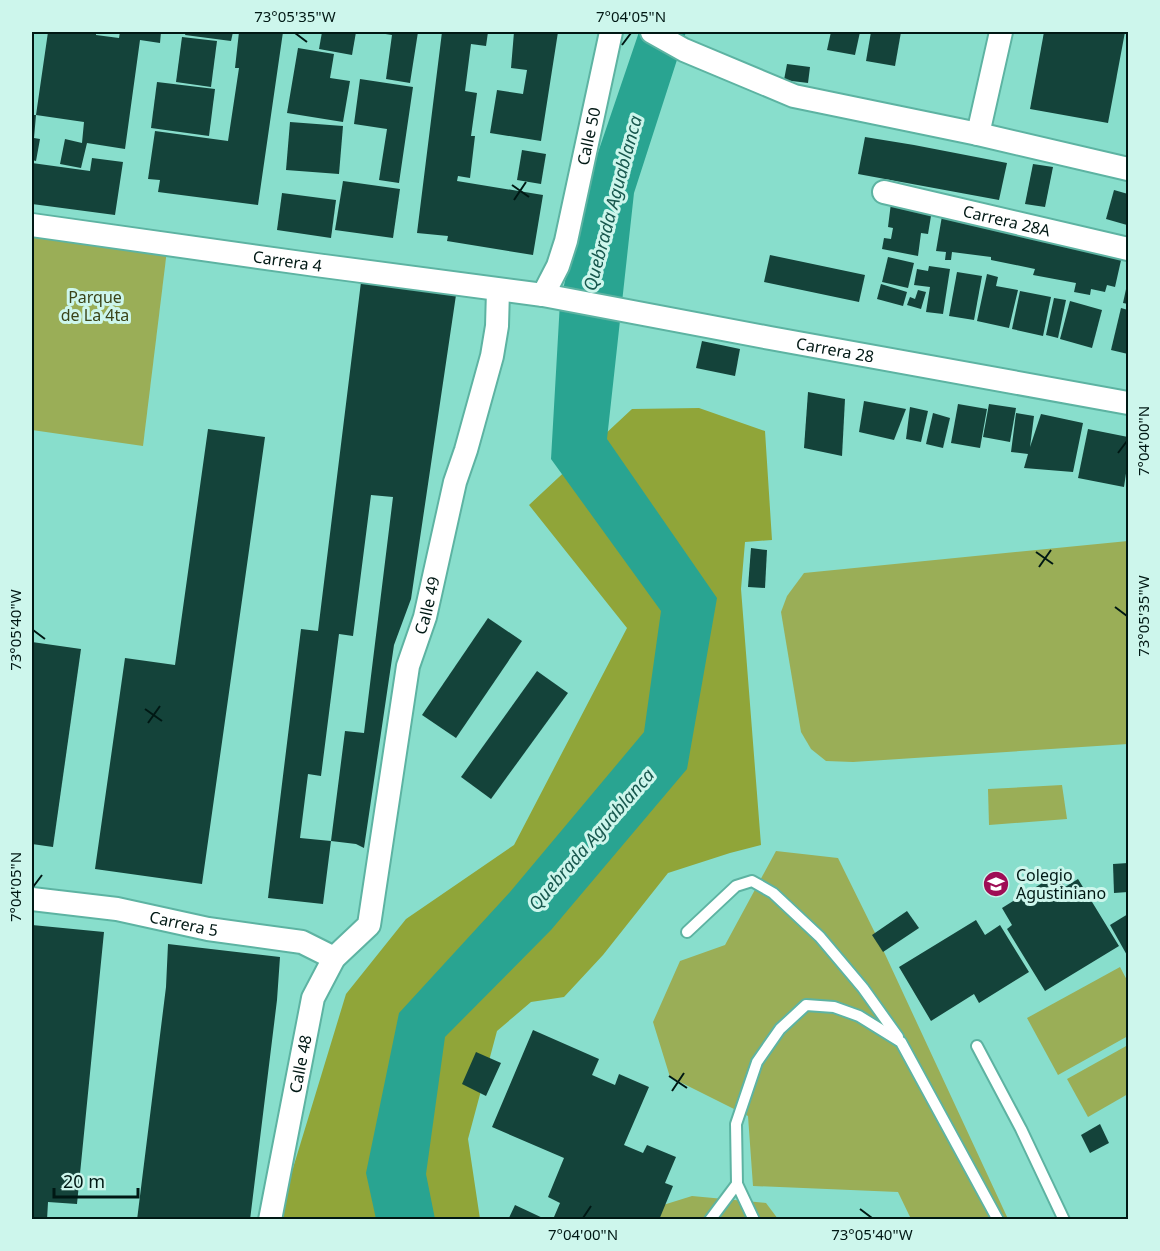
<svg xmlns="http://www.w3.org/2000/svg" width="1160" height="1251" font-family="'Noto Sans',sans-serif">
<rect width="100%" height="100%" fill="#88decc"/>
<!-- green -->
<g fill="#9aae57">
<polygon points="32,235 167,250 143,446 32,430"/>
<polygon points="1128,541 1128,744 853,762 826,761 811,749 801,732 781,612 787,596 804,573"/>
<polygon points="1062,785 1067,819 989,825 988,789"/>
<polygon points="776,851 838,858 878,939 1008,1219 911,1219 898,1192 753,1186 748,1116 670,1077 653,1022 680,961 725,945"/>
<polygon points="1120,967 1128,982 1128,1036 1058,1075 1027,1018"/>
<polygon points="1128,1045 1128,1094 1088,1117 1067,1079"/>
<polygon points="692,1196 766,1203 778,1219 615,1220"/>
</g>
<!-- forest -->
<polygon fill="#90a539" points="699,408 765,431 772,540 745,542 741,589 761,845 730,853 668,873 603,955 564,997 531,1002 497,1031 468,1139 480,1219 280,1220 283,1201 346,994 406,919 514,845 627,628 529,505 632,409"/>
<!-- water -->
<polygon fill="#29a491" points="639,32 686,32 634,193 607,439 717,598 687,769 551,930 445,1037 426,1174 435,1219 376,1219 366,1173 399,1013 510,892 644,732 661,611 551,459 560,302 590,176"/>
<!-- building -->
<g fill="#14433a" fill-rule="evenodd">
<polygon points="48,32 96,32 96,35 119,38 120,32 161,32 160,43 140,40 125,149 87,143 81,168 60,164 65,139 82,143 84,122 36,115"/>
<polygon points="186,32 233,32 231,41 185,35"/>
<polygon points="239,32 283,32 258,205 158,192 160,180 148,179 155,131 228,141 239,68 235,68"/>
<polygon points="322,32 356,32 352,55 319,49"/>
<polygon points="379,32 418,32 410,83 386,79 392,35 379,33"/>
<polygon points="442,32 488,32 486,46 471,44 465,91 477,93 471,136 475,136 470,178 458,176 457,181 543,195 533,255 447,241 448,236 417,233"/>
<polygon points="514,32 558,32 541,141 490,133 497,90 523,94 527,70 511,68"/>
<polygon points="831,32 860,32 855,55 827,50"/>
<polygon points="871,32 901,32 895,66 866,61"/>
<polygon points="1044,32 1125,32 1108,123 1030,109"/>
<polygon points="182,37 217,41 211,87 176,82"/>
<polygon points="298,48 334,54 330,78 350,81 343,122 287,113"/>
<polygon points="787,64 810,67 808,83 784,80"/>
<polygon points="360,79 413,87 399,183 379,180 387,129 354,124"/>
<polygon points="157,82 215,89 209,136 151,128"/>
<polygon points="32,115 36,115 34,138 40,139 36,161 32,160"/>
<polygon points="290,122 343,126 339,174 286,170"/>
<polygon points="865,137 914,145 1007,163 999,200 858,174"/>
<polygon points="522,150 546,154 541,184 517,180"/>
<polygon points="92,158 123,162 115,215 32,204 32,163 90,171"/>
<polygon points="1033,164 1053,167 1045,207 1025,204"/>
<polygon points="343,181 400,189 393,238 335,230"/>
<polygon points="1114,190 1128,194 1127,225 1106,219"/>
<polygon points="282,193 336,200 331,238 277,230"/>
<polygon points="891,203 932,210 928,234 921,233 918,256 882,249 884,238 891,239 893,228 888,227"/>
<polygon points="942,216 1122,256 1115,287 1107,285 1105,292 1091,289 1090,295 1074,292 1076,283 1033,275 1035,269 991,260 991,257 952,252 951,260 945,260 946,252 936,251"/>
<polygon points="770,255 865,275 859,302 764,282"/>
<polygon points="888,257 914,263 908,288 882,282"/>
<polygon points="929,266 950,269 943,314 926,312 930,287 914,285 917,269 928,271"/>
<polygon points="957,272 982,276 974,320 949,316"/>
<polygon points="987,274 998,277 996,286 1018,290 1009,328 977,321"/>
<polygon points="1128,280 1128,304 1123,303"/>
<path d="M361 282 456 295 411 599 394 645 364 848 356 844 331 841 323 904 268 898 301 629 318 631ZM371 495 393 497 364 733 345 731 331 841 300 838 308 774 321 776 339 634 353 636Z"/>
<polygon points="881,284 907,292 903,306 877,299"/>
<polygon points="918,290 926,292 921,309 907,305 910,297 915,299"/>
<polygon points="1020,291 1051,297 1043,336 1012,329"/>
<polygon points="1054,298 1066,300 1058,338 1046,335"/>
<polygon points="1070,301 1102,310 1092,348 1060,339"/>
<polygon points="1121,308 1128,310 1128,354 1111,350"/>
<polygon points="702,341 740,349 735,376 696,368"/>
<polygon points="808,392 845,399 842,456 804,448"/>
<polygon points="864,401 906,409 894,440 859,432"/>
<polygon points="958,404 987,409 980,448 951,443"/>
<polygon points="989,404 1016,408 1010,442 983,437"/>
<polygon points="910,407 928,411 921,442 906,439"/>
<polygon points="933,413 950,418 943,448 926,444"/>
<polygon points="1016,413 1034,416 1030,447 1041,414 1083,423 1073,472 1024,468 1028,454 1011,452"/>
<polygon points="208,429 265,437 202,884 95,869 125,658 175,665"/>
<polygon points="1088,429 1128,437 1128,460 1124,487 1078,478"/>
<polygon points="751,548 767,550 765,588 748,587"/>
<polygon points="488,618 522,641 456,738 422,715"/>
<polygon points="32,642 81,649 53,847 32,844"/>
<polygon points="537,671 568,693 491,799 461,777"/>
<polygon points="1128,863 1128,892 1114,893 1113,864"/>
<polygon points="1057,874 1065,887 1078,879 1119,946 1045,991 1007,929 1012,925 1002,908"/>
<polygon points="907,911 919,928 883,952 872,935"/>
<polygon points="1128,914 1128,957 1110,925"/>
<polygon points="976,920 985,935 1000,925 1029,972 979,1003 974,994 931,1021 899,967"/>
<polygon points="32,925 104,932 77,1204 48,1202 47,1220 32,1220"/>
<polygon points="168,944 280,957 277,1000 250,1220 137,1220 166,987"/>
<polygon points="533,1030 599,1059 592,1075 615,1085 619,1074 649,1087 624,1145 643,1153 647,1145 676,1157 665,1183 673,1186 659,1220 561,1220 554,1217 560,1203 548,1197 564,1158 492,1127"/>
<polygon points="476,1052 501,1063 486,1096 462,1084"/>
<polygon points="1100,1124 1109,1143 1090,1153 1081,1135"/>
<polygon points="515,1205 547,1220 508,1220"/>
</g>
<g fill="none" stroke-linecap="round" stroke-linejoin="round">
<!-- lane casing -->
<g stroke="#5db3a2" stroke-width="14">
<g id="lane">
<polyline points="687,932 736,886 752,881 773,893 820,937 863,988 898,1037"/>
<polyline points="977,1046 1021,1129 1064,1220"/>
<polyline points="710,1220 737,1184"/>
<polyline points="754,1220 737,1184 736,1124 757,1062 780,1029 806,1005 834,1007 859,1016 901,1042 998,1220"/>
</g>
</g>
<!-- street casing -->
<g stroke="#5db3a2" stroke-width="26">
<g id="street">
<polyline points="652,32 684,50 794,96 978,134 1128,169"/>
<polyline points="978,134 1001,32"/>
<path id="s1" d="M884 192 1128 249"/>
<path id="s2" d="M32 225 316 265 543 295 770 338 1128 403"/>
<path id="s3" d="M543 295 558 266 566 241 611 32"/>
<path id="s4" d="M32 899 117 909 208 929 302 942 334 958"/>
<path id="s5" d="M270 1220 313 998 334 958 369 925 408 666 425 617 455 482 466 450 492 356 497 326 498 290"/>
</g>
</g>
<!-- lane -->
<use href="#lane" stroke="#fff" stroke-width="10"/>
<!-- street -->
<use href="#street" stroke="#fff" stroke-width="22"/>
</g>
<!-- ticks -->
<path fill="none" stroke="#001814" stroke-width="2" d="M295 33 307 42M622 45 631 33M512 185 529 197M514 200 526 182M1118 453 1127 441M1036 552 1053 564M1039 567 1051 550M1115 607 1127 616M33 630 45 639M145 709 162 721M148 723 160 706M33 887 42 875M669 1076 687 1088M672 1091 684 1073M860 1209 872 1218M583 1218 591 1206"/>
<!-- icons -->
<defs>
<g id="school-disc" transform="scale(1.35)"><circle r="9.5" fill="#9f0d55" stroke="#cdf6ec"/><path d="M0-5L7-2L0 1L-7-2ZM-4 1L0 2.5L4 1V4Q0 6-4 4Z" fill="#fff"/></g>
</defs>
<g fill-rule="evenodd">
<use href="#school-disc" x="996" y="884"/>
</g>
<g text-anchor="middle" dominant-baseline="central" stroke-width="6" stroke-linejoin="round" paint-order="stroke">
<!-- street labels -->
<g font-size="16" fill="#001814" stroke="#cdf6ec">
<text stroke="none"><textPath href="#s3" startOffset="166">Calle 50</textPath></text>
<text stroke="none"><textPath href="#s1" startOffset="126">Carrera 28A</textPath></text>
<text stroke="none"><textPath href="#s2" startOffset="258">Carrera 4</textPath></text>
<text stroke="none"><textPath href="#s2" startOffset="813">Carrera 28</textPath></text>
<text stroke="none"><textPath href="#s5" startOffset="645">Calle 49</textPath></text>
<text stroke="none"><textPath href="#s4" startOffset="154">Carrera 5</textPath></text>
<text stroke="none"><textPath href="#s5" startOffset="159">Calle 48</textPath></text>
</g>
<!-- park labels -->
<g font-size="16" fill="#3a4317" stroke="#cdf6ec">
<text x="95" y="297">Parque<tspan x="95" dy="18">de La 4ta</tspan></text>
</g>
<!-- poi labels -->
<g font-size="16" fill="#001814" stroke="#cdf6ec" text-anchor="start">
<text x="1016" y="875">Colegio<tspan x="1016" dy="18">Agustiniano</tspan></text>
</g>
<!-- water labels -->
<g font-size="18" font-style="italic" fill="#18584e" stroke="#cdf6ec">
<text transform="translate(612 203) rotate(-75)">Quebrada Aguablanca</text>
<text transform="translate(591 839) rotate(-49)">Quebrada Aguablanca</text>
</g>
</g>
<!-- border -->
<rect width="1160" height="1251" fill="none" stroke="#cdf6ec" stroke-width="66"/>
<!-- scale -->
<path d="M54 1188v9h84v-9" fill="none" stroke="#001814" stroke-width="3"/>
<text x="63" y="1188" font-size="18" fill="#001814" stroke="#cdf6ec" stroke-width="4.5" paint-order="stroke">20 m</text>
<rect x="33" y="33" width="1094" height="1185" fill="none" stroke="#001814" stroke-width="2"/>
<g font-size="15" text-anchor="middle" fill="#001814">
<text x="295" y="22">73°05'35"W</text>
<text x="631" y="22">7°04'05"N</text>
<text transform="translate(1144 441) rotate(-90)" y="5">7°04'00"N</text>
<text transform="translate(1144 616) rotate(-90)" y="5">73°05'35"W</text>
<text transform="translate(16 630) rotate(-90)" y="5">73°05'40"W</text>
<text transform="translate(16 887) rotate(-90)" y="5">7°04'05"N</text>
<text x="583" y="1240">7°04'00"N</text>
<text x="872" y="1240">73°05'40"W</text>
</g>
</svg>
